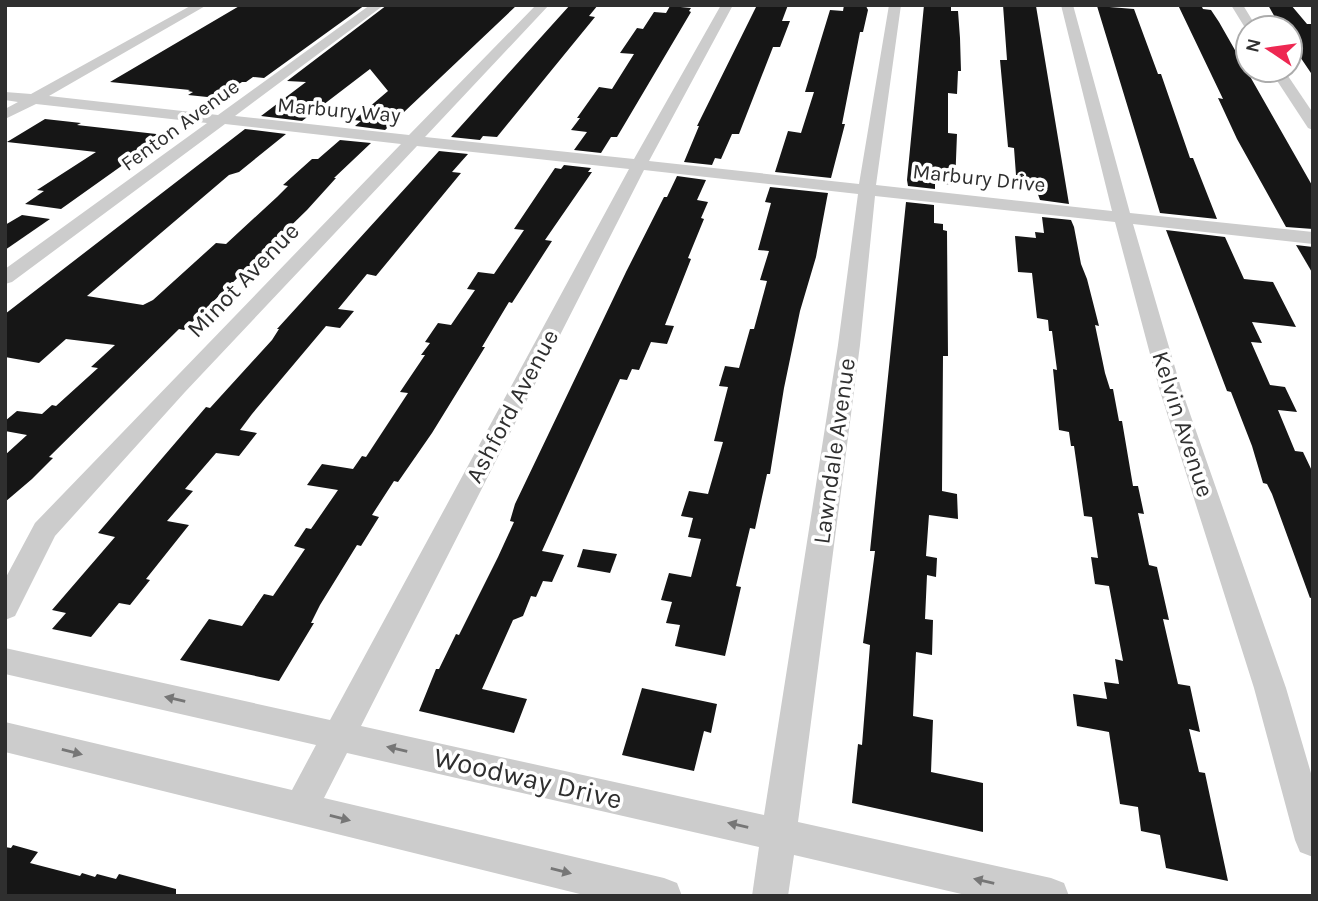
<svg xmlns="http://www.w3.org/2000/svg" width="1318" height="901" font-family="Karla,sans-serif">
<rect width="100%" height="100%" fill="#fff"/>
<!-- building -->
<g fill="#161616">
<polygon points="241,5 365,5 264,78 253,77 246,82 242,82 217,98 188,95 193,92 188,91 190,90 110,82"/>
<polygon points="387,5 517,5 385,130 355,126 361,121 354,120 388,91 370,69 302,121 261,116 306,82 287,81"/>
<polygon points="570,5 598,5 589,16 595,17 497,137 483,136 480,140 451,137"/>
<polygon points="757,5 788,5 782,21 790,21 780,47 773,47 739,134 732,134 721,159 715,158 712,165 684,162 699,126 697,126"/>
<polygon points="844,5 866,6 868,10 863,32 860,32 842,124 845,124 831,178 775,172 788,131 801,133 814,92 805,92 830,10 843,11"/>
<polygon points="924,5 951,5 951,11 958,11 960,38 961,71 958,71 957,94 948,93 948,133 957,134 955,185 935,183 935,189 908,186 907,180"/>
<polygon points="1003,5 1036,6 1069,204 1040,200 1035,186 1025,185 1024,176 1016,175 1014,148 1008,147 1000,60 1007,60"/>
<polygon points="1178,5 1201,5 1203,9 1211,10 1219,22 1313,187 1313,229 1286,227 1237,139 1218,98 1223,99"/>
<polygon points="1268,5 1291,5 1307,24 1313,24 1313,76 1290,42 1290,28 1281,28"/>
<polygon points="670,6 691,8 689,11 691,12 617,137 611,137 601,153 574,150 587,132 571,130 580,118 577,118 599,87 612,89 634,54 620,53 637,28 643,29 654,12 666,13"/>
<polygon points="1097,6 1134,9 1158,74 1161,74 1190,158 1193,158 1217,219 1160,213"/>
<polygon points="45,119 81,123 77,125 165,135 61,209 25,204 44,191 37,190 96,152 7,142"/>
<polygon points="245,129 286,134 239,172 229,175 87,296 143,305 153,300 216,243 226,244 277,197 288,186 283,185 312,159 318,159 340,140 371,143 334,178 336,178 307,210 184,330 179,329 49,457 53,458 32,479 5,502 5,455 27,435 5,431 5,421 17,411 42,414 52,405 56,406 98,368 91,367 115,345 66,339 39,363 5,357 5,314"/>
<polygon points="439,151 468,154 452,172 461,173 376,276 367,274 338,309 354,311 340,328 326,326 252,414 240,430 257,433 239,456 216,453 185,489 193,491 167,521 189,525 146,579 150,580 130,605 119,603 91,637 52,629 66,613 52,610 115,537 98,533 206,407 210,408 272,340 279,329 277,329"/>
<polygon points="564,165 591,168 588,172 592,172 545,240 552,241 512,303 509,302 482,347 485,347 432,433 398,482 394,481 372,515 379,517 361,546 357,545 320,605 311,623 314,623 279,681 180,660 209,619 242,626 264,594 273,596 305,549 294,546 306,528 311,529 338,490 307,485 322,464 353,469 362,456 366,457 408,393 400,392 425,355 421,355 430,343 425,342 438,323 451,325 475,290 467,289 478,272 494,274 524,230 514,229 555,168 561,169"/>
<polygon points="677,176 706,180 697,200 708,202 701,218 704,219 688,258 691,259 665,325 674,326 667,344 651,342 639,370 632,369 627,380 620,379 542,551 564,555 552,582 543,581 536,597 531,596 523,616 513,620 482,689 527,699 514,733 419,711 436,669 439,669 456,634 459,635 498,557 514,522 510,521 515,504 626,272 664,197 667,197"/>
<polygon points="770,187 828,193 827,198 816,257 800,311 784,388 770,474 767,474 755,529 750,528 736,586 741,587 725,656 675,646 680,625 666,623 672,602 661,600 669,573 691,577 701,539 688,537 693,518 681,516 689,491 708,494 723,442 714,441 728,387 719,386 725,366 739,368 750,329 754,329 767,281 760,280 769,251 758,250 771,203 765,202"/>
<polygon points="906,202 934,205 934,223 943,224 943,230 947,231 948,356 943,356 942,491 957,494 958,519 929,515 926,556 937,558 936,577 927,575 925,619 933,620 932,655 916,652 913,716 933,720 931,772 983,783 983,832 852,803 858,744 862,745 870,645 863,643 875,551 870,551"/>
<polygon points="22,215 50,219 5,250 5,225"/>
<polygon points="1042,217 1071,220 1074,227 1081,264 1087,279 1099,326 1095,325 1105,373 1110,389 1113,389 1119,421 1122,421 1133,486 1138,486 1144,514 1138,513 1149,565 1157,567 1169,620 1163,619 1178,684 1190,686 1200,732 1189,729 1199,772 1205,773 1228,881 1166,868 1160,835 1141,831 1138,807 1120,804 1109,732 1077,726 1073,694 1107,699 1104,682 1119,684 1115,659 1123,661 1109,586 1095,584 1091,557 1098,558 1092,517 1084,516 1074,446 1071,446 1069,432 1059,430 1053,369 1057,370 1052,331 1049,331 1048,320 1037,318 1032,273 1018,272 1015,236 1036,238 1035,232 1044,233"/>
<polygon points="1166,230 1225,237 1244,279 1273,282 1296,327 1252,322 1262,343 1251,342 1270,385 1285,387 1297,412 1278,410 1295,451 1303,452 1313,473 1313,597 1310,598 1272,494 1267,484 1263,483 1252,446 1231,392 1227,391"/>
<polygon points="1296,245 1313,247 1313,274"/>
<polygon points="583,549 617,554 610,573 577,567"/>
<polygon points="642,688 717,704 711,733 704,731 694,771 622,755"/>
<polygon points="13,845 38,852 30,863 80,876 82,873 95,877 97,874 116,879 119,874 176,889 176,896 5,896 5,847 11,848"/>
</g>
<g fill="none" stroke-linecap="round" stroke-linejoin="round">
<!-- minor -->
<g fill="#ccc" fill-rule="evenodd">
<path d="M192 5H207L49 96 218 115 370 5H384L235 116 409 135 536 5H549L425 137 634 159 721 5H733L649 161 859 184 889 5H901L876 185 1112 211 1061 5H1073L1130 213 1313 232V244L1133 224 1181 388 1286 688 1313 780V857L1300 852 1295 840 1254 688 1159 388 1115 222 875 196 860 345 798 822 1051 878 1064 883 1069 896H970L794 855 788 896H752L759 847 347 753 324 798 664 878 677 883 682 896H588L5 752V722L292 790 316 745 5 674V648L330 720 629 169 417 146 185 392 55 536 15 616 5 620V579L35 523 401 144 225 124 12 282 5 284V269L207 123 36 104 5 119V109L18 102 5 100V92L31 94ZM644 170 858 194 838 345 764 815 361 726Z"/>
<polygon points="1231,5 1243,5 1257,28 1248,28 1247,31"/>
<polygon points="1270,70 1284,70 1313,113 1313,130 1308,128"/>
</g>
</g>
<!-- one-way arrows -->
<defs><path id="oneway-solid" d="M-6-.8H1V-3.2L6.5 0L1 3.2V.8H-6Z" transform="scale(1.75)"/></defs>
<g fill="#767676">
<use href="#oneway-solid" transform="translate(175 699) rotate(-167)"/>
<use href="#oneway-solid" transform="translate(397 749) rotate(-167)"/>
<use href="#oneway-solid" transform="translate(72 752) rotate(14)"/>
<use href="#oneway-solid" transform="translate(340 818) rotate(14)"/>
<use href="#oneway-solid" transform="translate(738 825) rotate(-167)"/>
<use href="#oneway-solid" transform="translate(561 871) rotate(14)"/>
<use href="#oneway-solid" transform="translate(984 881) rotate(-167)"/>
</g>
<g text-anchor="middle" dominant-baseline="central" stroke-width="7" stroke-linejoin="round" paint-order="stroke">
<!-- far-street labels -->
<g font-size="21" fill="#2f2f2f" stroke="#fff">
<text transform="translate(339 110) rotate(5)">Marbury Way</text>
<text transform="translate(180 125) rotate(-36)">Fenton Avenue</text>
<text transform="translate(979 178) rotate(6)">Marbury Drive</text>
</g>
<!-- street labels -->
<g font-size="24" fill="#2f2f2f" stroke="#fff">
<text transform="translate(243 280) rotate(-46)">Minot Avenue</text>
<text transform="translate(512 406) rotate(-62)">Ashford Avenue</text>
<text transform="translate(1183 424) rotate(72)">Kelvin Avenue</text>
<text transform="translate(834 451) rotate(-82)">Lawndale Avenue</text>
</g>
<!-- near-street labels -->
<g font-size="28" fill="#2f2f2f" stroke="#fff">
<text transform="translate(528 778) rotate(13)">Woodway Drive</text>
</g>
</g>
<!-- border -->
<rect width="1318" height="901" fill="none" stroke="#2f2f2f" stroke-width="14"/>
<!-- north arrow -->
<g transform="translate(1269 49) rotate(283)"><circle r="33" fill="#ffffff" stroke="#acacac" stroke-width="2"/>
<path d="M0-5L12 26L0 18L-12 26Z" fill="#ee2852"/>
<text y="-10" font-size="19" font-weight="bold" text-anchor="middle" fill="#2f2f2f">N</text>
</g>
</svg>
